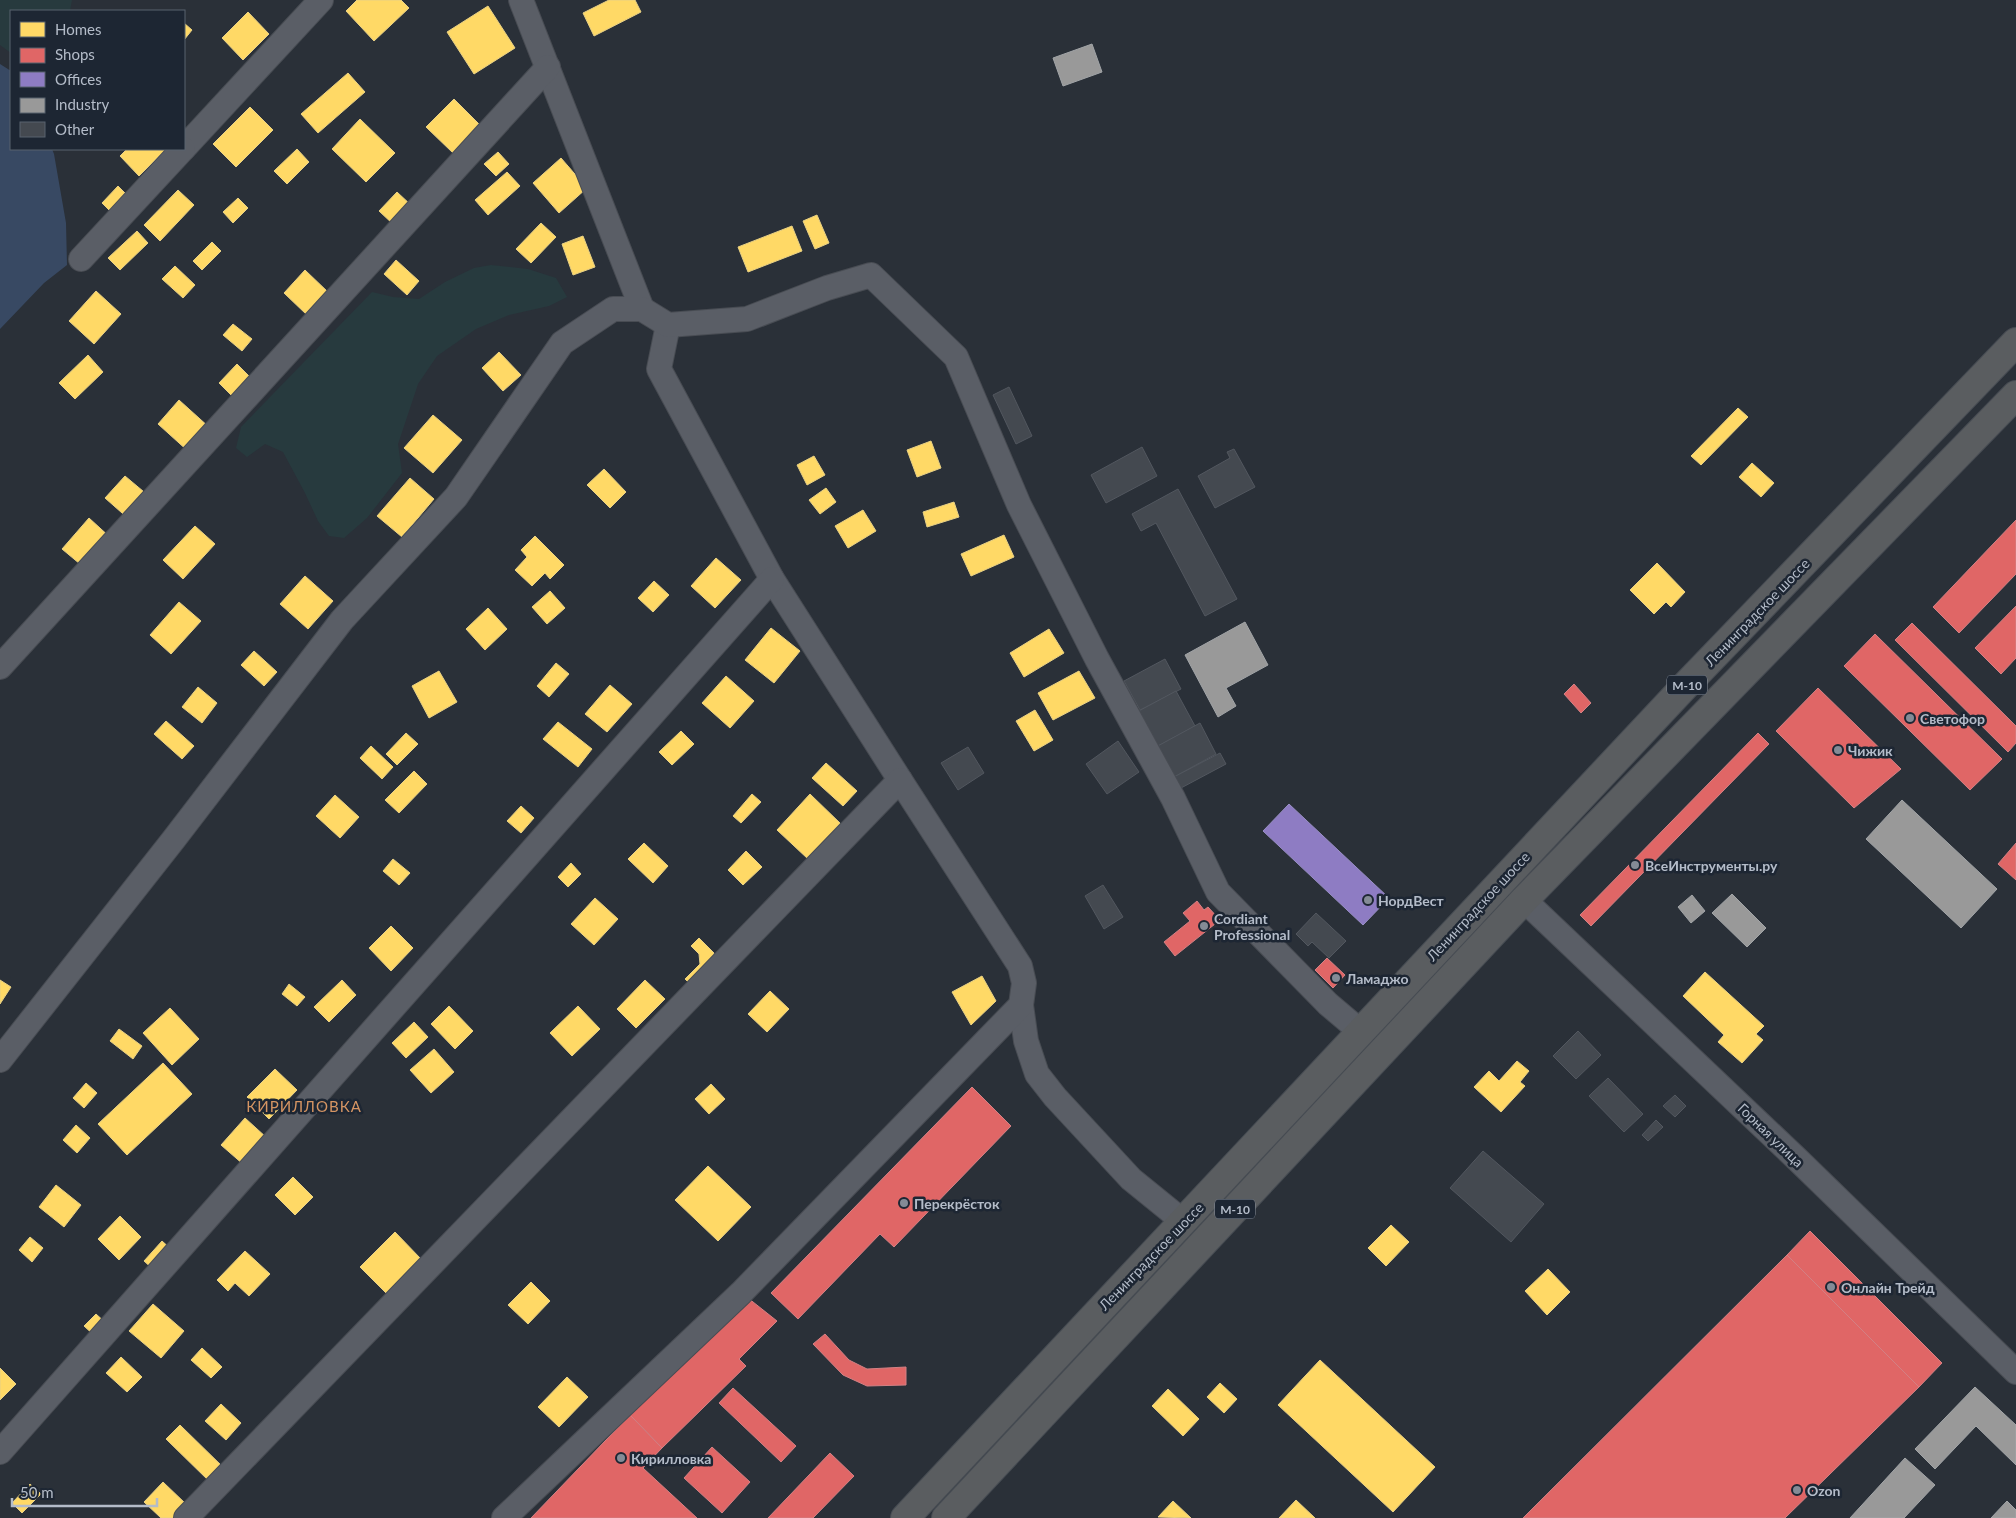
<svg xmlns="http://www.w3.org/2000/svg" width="2016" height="1518" font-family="Lato,sans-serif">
<rect width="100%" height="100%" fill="#2a3038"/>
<!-- green -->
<g fill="#273a3e">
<polygon points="0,0 72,0 70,11 11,11 11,53 0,45"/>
<polygon points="491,265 528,269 556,278 567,297 549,306 509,315 476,329 437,356 418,384 398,444 402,473 367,518 344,538 329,536 318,521 305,493 283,452 265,444 247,457 236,448 241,427 372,292 393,297 419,299 445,282 474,268"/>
</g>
<!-- water -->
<polygon fill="#384963" points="0,64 11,71 11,149 52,149 54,154 66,223 67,265 44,283 0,329"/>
<!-- homes -->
<g fill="#ffd966" stroke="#e8d084">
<polygon points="357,0 401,0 409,8 374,41 346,11"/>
<polygon points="609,0 635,0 641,12 594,36 583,13"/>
<polygon points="488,6 515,48 474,74 447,32"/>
<polygon points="248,12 269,34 243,60 222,38"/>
<polygon points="184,23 192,30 184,40"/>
<polygon points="348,73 365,92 318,133 301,114"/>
<polygon points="454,99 481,126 453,153 426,127"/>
<polygon points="250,107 273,130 236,167 213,144"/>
<polygon points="360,119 395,153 366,182 332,149"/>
<polygon points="127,149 166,149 139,176 120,156"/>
<polygon points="297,149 309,162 287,184 274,171"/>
<polygon points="498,152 509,164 496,176 484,164"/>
<polygon points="561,158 587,188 559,213 533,183"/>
<polygon points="507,172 520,186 488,215 475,200"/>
<polygon points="118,186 130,198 113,214 102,203"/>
<polygon points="178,190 194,205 160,241 144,225"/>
<polygon points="397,192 412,206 394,225 379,211"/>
<polygon points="238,198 248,208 233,223 223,212"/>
<polygon points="817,215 829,243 815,249 803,221"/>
<polygon points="541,223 556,237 531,263 516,249"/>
<polygon points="792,226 802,251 748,272 738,247"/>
<polygon points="137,231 148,243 120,270 108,258"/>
<polygon points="583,236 595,267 573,275 562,244"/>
<polygon points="212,242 221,251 202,270 193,261"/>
<polygon points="396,260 419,281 407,295 384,274"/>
<polygon points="175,266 195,285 183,298 162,279"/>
<polygon points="305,270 329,293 307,315 284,293"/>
<polygon points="96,291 121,314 94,344 69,321"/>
<polygon points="233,324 252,339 242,351 223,335"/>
<polygon points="499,352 521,375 503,391 482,368"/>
<polygon points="88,355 103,372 75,399 59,383"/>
<polygon points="237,364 251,378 233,397 219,383"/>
<polygon points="179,400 210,428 189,452 158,424"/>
<polygon points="1738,408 1748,417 1701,465 1691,456"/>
<polygon points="433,415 462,440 433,473 404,448"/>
<polygon points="931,441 941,468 917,477 907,450"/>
<polygon points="814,456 825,475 807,485 797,465"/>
<polygon points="1752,463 1774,483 1761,497 1739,477"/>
<polygon points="604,469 626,492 610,508 587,485"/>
<polygon points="125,476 150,497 130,520 105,498"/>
<polygon points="410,478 434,499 402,537 377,516"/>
<polygon points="826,488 836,502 820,514 809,500"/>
<polygon points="954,502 959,517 927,527 923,512"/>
<polygon points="863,510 876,531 848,548 835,526"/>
<polygon points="89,518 112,539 86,569 62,549"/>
<polygon points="195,526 215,544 183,579 163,560"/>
<polygon points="1004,535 1014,557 971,576 961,554"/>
<polygon points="535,536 564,565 550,579 545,573 532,586 515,570 527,557 521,550"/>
<polygon points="716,558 741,580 715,608 691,586"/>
<polygon points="1657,563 1685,592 1671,607 1666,602 1654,614 1630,590"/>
<polygon points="305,576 333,601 308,629 280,604"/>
<polygon points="654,581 669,595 653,612 638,598"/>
<polygon points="550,591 565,608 547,624 532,607"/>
<polygon points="179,602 201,621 171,654 150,635"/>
<polygon points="488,608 507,629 485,650 466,629"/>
<polygon points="771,628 800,651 774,683 745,660"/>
<polygon points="1049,629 1064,653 1024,677 1010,653"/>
<polygon points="254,651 277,672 264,686 241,665"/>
<polygon points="556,663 569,674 549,697 537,686"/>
<polygon points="439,671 457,702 429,718 412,686"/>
<polygon points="1079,671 1095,698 1053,720 1038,693"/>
<polygon points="726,676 754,701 730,728 702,703"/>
<polygon points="610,685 632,704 607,732 585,714"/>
<polygon points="198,687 217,703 202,723 182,707"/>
<polygon points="1035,710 1053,740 1034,751 1016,721"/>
<polygon points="166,721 194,746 182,759 154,734"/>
<polygon points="558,722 592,749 578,767 543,739"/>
<polygon points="681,731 694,744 672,765 659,752"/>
<polygon points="406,733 418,744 397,765 386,754"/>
<polygon points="371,746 393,767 382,779 360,758"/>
<polygon points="826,763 857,791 843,806 812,778"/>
<polygon points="414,771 427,784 399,813 385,800"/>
<polygon points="752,794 761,802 741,823 733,816"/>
<polygon points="810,794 841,824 808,859 777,830"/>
<polygon points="335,795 359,817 340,838 316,816"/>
<polygon points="521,806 534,818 521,833 507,821"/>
<polygon points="644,843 668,866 653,883 628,859"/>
<polygon points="746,851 762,867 743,885 728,870"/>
<polygon points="393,859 410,873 399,885 383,871"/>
<polygon points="571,863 581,874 568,887 558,877"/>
<polygon points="595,898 618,919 594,945 571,924"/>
<polygon points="391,926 413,948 391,971 369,948"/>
<polygon points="699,938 714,953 713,963 695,989 685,979 700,964 699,954 691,946"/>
<polygon points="1705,972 1764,1026 1756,1034 1763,1040 1742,1063 1718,1042 1724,1035 1683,996"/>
<polygon points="982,976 996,1001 971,1025 952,992"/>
<polygon points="0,980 11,987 0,1004"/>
<polygon points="342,980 356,995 329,1022 314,1007"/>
<polygon points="645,980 665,999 636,1028 617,1009"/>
<polygon points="289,984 305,997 297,1006 282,994"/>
<polygon points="770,991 789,1009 767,1032 748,1014"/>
<polygon points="449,1006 473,1031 455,1049 431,1024"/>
<polygon points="578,1006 600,1029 572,1056 550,1033"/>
<polygon points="170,1008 199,1039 172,1065 143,1033"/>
<polygon points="414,1022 428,1037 406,1058 392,1043"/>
<polygon points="119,1029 142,1046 133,1059 110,1041"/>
<polygon points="434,1049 454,1072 431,1093 410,1070"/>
<polygon points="1517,1061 1529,1071 1520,1082 1525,1086 1501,1112 1474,1087 1489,1071 1499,1081"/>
<polygon points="163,1063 192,1094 127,1155 98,1124"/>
<polygon points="275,1069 297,1090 269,1119 247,1097"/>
<polygon points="86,1083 97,1093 84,1108 73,1098"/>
<polygon points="711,1084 725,1099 709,1114 695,1099"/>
<polygon points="245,1118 267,1138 244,1165 221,1145"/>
<polygon points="76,1125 90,1138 77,1153 63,1140"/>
<polygon points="708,1166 751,1207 718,1241 675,1200"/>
<polygon points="293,1177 313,1197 295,1215 275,1195"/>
<polygon points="56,1185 81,1205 64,1227 39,1207"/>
<polygon points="120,1216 141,1237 119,1260 98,1239"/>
<polygon points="1391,1225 1409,1242 1386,1266 1368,1248"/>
<polygon points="395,1232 421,1259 387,1294 360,1267"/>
<polygon points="30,1237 43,1248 32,1262 19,1250"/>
<polygon points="162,1241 172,1250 154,1270 144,1261"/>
<polygon points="245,1251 270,1274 249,1296 235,1283 228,1291 217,1280"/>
<polygon points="1548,1269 1570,1292 1547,1315 1525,1291"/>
<polygon points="531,1282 550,1301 528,1324 508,1305"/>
<polygon points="153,1304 184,1331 161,1358 129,1331"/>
<polygon points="96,1314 107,1324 95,1336 84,1326"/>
<polygon points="202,1348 222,1367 211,1378 191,1360"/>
<polygon points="121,1357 142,1377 127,1392 106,1373"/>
<polygon points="1320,1360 1435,1467 1393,1512 1278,1405"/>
<polygon points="0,1368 16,1384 0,1400"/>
<polygon points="567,1377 588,1397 559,1427 538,1407"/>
<polygon points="1220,1383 1237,1399 1224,1413 1207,1397"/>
<polygon points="1168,1389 1199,1419 1183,1436 1152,1406"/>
<polygon points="221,1404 241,1423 226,1440 205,1421"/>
<polygon points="180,1425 225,1469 211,1483 166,1439"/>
<polygon points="163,1482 186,1504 173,1518 161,1518 144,1502"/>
<polygon points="30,1484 41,1494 22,1513 12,1503"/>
<polygon points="1296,1500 1315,1518 1279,1518"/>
<polygon points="1173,1501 1191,1518 1158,1517"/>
</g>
<!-- shops -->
<g fill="#e06666" stroke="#d38084">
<polygon points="2016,520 2016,574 1959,633 1933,607"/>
<polygon points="2016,606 2016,658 2001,674 1975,648"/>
<polygon points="1912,623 2016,726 2016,743 2008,752 1895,640"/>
<polygon points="1875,634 2002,759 1970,790 1844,666"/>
<polygon points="1574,684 1591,703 1581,713 1564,694"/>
<polygon points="1818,688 1901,769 1854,808 1776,731"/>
<polygon points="1758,733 1769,744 1591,926 1580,915"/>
<polygon points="2016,843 2016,880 1998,864"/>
<polygon points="1197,901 1204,910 1208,907 1220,920 1175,956 1164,942 1190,921 1183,913"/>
<polygon points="1327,958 1345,975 1333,988 1315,970"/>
<polygon points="972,1087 1011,1126 894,1247 880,1234 798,1319 771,1293"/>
<polygon points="1810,1231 1942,1363 1919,1387 1787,1255"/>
<polygon points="1787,1255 1919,1387 1785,1518 1523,1518"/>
<polygon points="748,1298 777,1321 739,1359 746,1366 662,1448 630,1415"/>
<polygon points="825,1334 849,1360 867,1369 906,1367 906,1385 867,1386 843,1375 813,1344"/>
<polygon points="733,1388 796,1446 781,1462 719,1403"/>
<polygon points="630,1415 662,1448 643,1468 697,1518 531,1518"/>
<polygon points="712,1447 750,1482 722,1513 684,1478"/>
<polygon points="830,1453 854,1476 813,1518 768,1518"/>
</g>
<!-- offices -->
<polygon fill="#8e7cc3" stroke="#998fc5" points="1289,804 1389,898 1363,925 1263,831"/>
<!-- industry -->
<g fill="#999" stroke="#a1a4a7">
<polygon points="1092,44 1102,72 1063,86 1053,58"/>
<polygon points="1245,622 1268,665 1226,688 1236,706 1218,717 1185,655"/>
<polygon points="1902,800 1997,889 1961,928 1866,839"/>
<polygon points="1732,894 1766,928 1747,947 1712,913"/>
<polygon points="1692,895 1705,911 1691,923 1678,907"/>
<polygon points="1975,1387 2016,1425 2016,1465 1976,1426 1935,1469 1915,1449"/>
<polygon points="1905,1458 1935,1485 1904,1518 1850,1518"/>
<polygon points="2007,1501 2016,1510 2016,1518 1991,1518"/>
</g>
<!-- building -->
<g fill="#444950" stroke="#52575f">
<polygon points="1009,387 1032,436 1016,444 993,395"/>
<polygon points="1142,447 1157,476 1106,503 1091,475"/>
<polygon points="1234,449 1255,487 1215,508 1198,476 1230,458 1227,452"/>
<polygon points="1178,489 1237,599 1205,616 1156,523 1141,531 1132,514"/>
<polygon points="1165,659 1181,689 1140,710 1124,681"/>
<polygon points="1176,691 1195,726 1156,747 1137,712"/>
<polygon points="1200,723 1216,754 1172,778 1156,747"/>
<polygon points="1118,741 1139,772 1107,794 1086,764"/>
<polygon points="968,747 984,773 958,790 941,763"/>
<polygon points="1220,753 1226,764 1181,788 1174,777"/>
<polygon points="1103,885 1123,917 1104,929 1085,896"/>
<polygon points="1316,913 1346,941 1329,958 1312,942 1308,946 1296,934"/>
<polygon points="1578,1031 1601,1055 1576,1079 1553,1056"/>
<polygon points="1608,1078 1643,1114 1624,1132 1589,1096"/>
<polygon points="1675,1095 1686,1106 1675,1117 1663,1106"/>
<polygon points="1656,1120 1663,1127 1648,1141 1642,1135"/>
<polygon points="1483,1151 1544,1204 1511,1242 1450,1188"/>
</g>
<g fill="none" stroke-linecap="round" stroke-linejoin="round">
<!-- minor casing -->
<g stroke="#484c53" stroke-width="26">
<g id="minor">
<polyline points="521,0 642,309"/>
<polyline points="184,148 321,0"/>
<polyline points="81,259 183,149"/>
<polyline points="668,325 659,369 772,579 900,780"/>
<polyline points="0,667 548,67"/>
<polyline points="1524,900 1798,1160 2016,1372"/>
<polyline points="1021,1005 1026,1041 1037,1074 1055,1097 1131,1179 1184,1222"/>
<polyline points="0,1060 174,839 342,620 456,497 562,343 613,309 642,309 668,325 747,319 827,288 871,275 956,357 1019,505 1097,659 1173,798 1218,892 1328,1004 1360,1031"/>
<polyline points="0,1452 772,579"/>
<polyline points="186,1518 900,780 1020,966 1024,983 1021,1005 741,1293 504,1518"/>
</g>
</g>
<!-- highway casing -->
<g stroke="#474c53" stroke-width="30">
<g id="highway">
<polyline points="905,1518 1686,685 2016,342"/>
<polyline points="946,1518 1524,900 2016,395"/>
</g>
</g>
<!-- minor -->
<use href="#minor" stroke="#5a5e66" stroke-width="24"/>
<!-- highway -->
<use href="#highway" stroke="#5a5d60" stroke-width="28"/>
</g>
<!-- markers -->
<g fill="#848b96" stroke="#1d2633" stroke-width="2">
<circle cx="1910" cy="718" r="5"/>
<circle cx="1838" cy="750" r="5"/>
<circle cx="1635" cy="865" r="5"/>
<circle cx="1368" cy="900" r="5"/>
<circle cx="1204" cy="926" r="5"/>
<circle cx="1336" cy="978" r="5"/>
<circle cx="904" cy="1203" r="5"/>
<circle cx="1831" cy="1287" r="5"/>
<circle cx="621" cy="1458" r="5"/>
<circle cx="1797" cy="1490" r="5"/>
</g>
<g text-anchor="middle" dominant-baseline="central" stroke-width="5" stroke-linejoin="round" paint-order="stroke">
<!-- shield labels -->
<g fill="#1d2633" stroke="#878f9c" stroke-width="1">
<rect x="1667" y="675.5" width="40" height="19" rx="4"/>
<rect x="1215" y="1199.5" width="40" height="19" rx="4"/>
</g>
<g font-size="12" font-weight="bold" fill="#b4bcc9">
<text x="1687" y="685">М-10</text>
<text x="1235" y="1209">М-10</text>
</g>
<!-- street labels -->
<g font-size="14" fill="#b4bcc9" stroke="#1d2633">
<text transform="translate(1757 612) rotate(-46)">Ленинградское шоссе</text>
<text transform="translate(1478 906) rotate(-47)">Ленинградское шоссе</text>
<text transform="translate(1771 1135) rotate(44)">Горная улица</text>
<text transform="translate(1151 1256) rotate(-46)">Ленинградское шоссе</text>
</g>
<!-- poi labels -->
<g font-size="14" font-weight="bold" fill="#b4bcc9" stroke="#1d2633" text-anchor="start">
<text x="1920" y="718">Светофор</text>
<text x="1848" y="750">Чижик</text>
<text x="1645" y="865">ВсеИнструменты.ру</text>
<text x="1378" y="900">НордВест</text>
<text x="1214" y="918">Cordiant<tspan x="1214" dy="16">Professional</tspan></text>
<text x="1346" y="978">Ламаджо</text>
<text x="914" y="1203">Перекрёсток</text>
<text x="1841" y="1287">Онлайн Трейд</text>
<text x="631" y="1458">Кирилловка</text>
<text x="1807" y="1490">Ozon</text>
</g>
<!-- neighbourhood labels -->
<g font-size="15" letter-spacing="1" fill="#d59563" stroke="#1d2633">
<text x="304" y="1106">КИРИЛЛОВКА</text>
</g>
</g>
<!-- legend -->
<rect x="10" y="10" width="175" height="140" fill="#1d2633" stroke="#59626f"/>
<rect x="20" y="22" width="25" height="15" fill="#ffd966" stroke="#59626f"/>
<text x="55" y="35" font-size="15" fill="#b4bcc9">Homes</text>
<rect x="20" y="48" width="25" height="15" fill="#e06666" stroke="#59626f"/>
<text x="55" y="60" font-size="15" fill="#b4bcc9">Shops</text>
<rect x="20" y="72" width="25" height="15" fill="#8e7cc3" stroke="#59626f"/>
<text x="55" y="85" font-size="15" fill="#b4bcc9">Offices</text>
<rect x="20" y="98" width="25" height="15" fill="#999999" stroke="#59626f"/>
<text x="55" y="110" font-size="15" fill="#b4bcc9">Industry</text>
<rect x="20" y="122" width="25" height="15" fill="#444950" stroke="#59626f"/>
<text x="55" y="135" font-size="15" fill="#b4bcc9">Other</text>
<!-- scale -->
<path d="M12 1498v8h145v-8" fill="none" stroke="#b4bcc9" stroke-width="2.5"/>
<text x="20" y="1498" font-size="15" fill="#b4bcc9" stroke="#1d2633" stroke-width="4" paint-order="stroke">50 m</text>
</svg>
